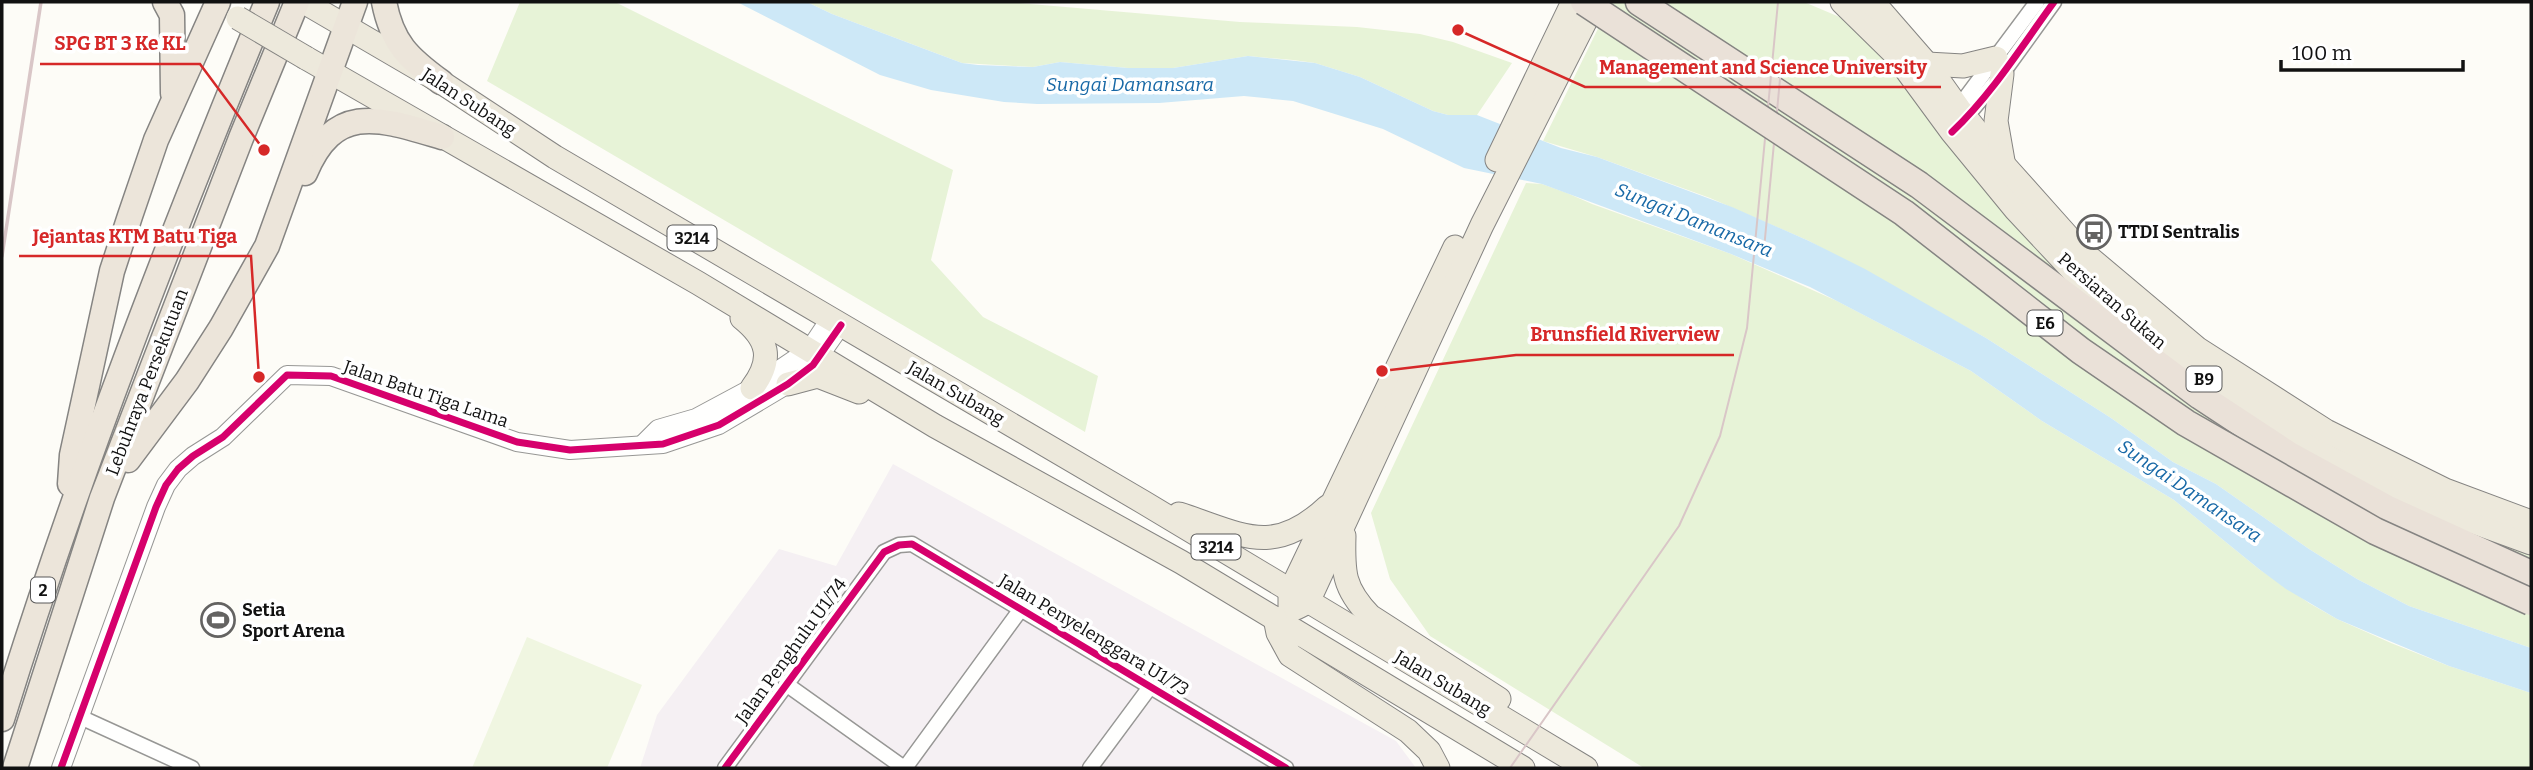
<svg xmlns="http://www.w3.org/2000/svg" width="2533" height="770" font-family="Bitter,serif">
<rect width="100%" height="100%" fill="#fdfcf7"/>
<!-- industrial -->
<polygon fill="#f5f0f3" points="893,464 1396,741 1416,768 640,768 657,715 779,549 836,566"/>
<!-- green -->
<g fill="#e7f3d7">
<polygon points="520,2 615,2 953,170 931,260 983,317 1098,376 1085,432 487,81"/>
<polygon points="807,2 1007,2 1240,22 1357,27 1420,34 1453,42 1512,63 1477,115 1448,115 1433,111 1360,77 1315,63 1293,60 1248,56 1173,68 1128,68 1060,62 1033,67 962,63 832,14"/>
<polygon points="1611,2 1804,2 1861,26 2057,265 2531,554 2531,648 2409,606 2357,579 2309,549 2216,484 2173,462 2111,418 1986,338 1809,241 1710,198 1597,157 1543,141"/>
<polygon points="1526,183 1542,184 1567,193 1592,204 1731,254 1837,301 1971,371 2042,421 2174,500 2259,569 2309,603 2337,619 2391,643 2449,666 2531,693 2531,768 1644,768 1430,636 1390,579 1371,513"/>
</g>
<!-- pitch -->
<polygon fill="#f0f6e1" points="527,637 642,685 607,768 472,768"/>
<!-- water -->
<polygon fill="#cde8f7" points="737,2 807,2 832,14 930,51 962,63 978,65 1033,67 1060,62 1128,68 1173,68 1248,56 1315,63 1360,77 1433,111 1448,115 1477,115 1561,148 1597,157 1732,207 1809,241 1865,269 1986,338 2111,418 2173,462 2216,484 2309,549 2357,579 2409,606 2531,648 2531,693 2449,666 2337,619 2286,589 2259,569 2174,500 2042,421 1971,371 1810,287 1731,254 1542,184 1464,168 1383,129 1293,101 1244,96 1159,103 1037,104 1004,102 931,90 880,75"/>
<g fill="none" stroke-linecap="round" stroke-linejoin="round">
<!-- minor casing -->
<g stroke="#979795" stroke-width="17">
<g id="minor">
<polyline points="1955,112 2037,2"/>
<polyline points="1961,123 2002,74 2054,2"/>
<polyline points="786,684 904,768"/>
<polyline points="78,716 192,768"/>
<polyline points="725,768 884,552 899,545 912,544 1286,768"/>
<polyline points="905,768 1021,609"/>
<polyline points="1090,768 1150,687"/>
</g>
</g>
<!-- tertiary casing -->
<g stroke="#979795" stroke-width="20">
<g id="tertiary">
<polyline points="643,444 658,429 696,418 752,388 810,349 830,319"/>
<polyline points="61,768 156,507 166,485 178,469 193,456 223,437 287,375 331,376 517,442 570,450 663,444 719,425 788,384 813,365 841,325"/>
</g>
</g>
<!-- primary casing -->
<g stroke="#858482" stroke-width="25">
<g id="primary">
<polyline points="304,2 441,82 555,157 1143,502 1586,768"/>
<polyline points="1842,2 1894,53 1952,132 2016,210 2075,273 2196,374 2328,457 2438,509 2531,543"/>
<polyline points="1868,2 1880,10 1927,64 1959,109 2004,165 2079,249 2198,349 2326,431 2445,490 2531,522"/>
<polyline points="306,58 698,283 935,426 1181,562 1523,768"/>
<polyline points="1927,64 1963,66 1996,58"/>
<polyline points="2002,74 1996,121 2003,161"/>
<polyline points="1497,160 1573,2"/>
<path d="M742 318C768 339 774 359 752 388"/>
<polyline points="788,384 818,376 859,392"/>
<path d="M1179 514C1241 534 1273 558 1327 507"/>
<path d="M1344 536C1343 572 1343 588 1370 616L1499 699"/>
<polyline points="1290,606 1290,592 1455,247"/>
<polyline points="1296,608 1308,602 1482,225 1595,2"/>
<polyline points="1275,618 1278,633 1290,655 1408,731 1429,751 1438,768"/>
</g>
</g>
<!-- trunk casing -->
<g stroke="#858482" stroke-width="27">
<g id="trunk">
<polyline points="165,2 172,15 173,93"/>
<path d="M384 2C392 43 408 58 441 82"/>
<path d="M305 173C335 101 381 119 442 137"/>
<polyline points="128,460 187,381 221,328 267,246 355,2"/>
<polyline points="70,484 72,455 112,271 130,216 156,140 218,2"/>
<path d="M2 719C77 476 170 237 267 2"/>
<polyline points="15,768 102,498 241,138 297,2"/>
</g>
</g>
<!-- motorway casing -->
<g stroke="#858482" stroke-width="29">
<polyline id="motorway" points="1639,2 1919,185 2200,396 2291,456 2386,508 2531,574"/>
</g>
<!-- minor -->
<use href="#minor" stroke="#fffffe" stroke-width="14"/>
<!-- tertiary -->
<use href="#tertiary" stroke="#fffffe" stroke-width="18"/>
<!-- primary -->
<use href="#primary" stroke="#ede9dc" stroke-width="23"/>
<!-- trunk -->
<use href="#trunk" stroke="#ece5da" stroke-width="24"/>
<!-- motorway -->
<use href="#motorway" stroke="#eae1d8" stroke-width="26"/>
<!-- tram -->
<g stroke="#d9c6c7" stroke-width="2">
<polyline points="1764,249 1782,58"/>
<polyline points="1510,768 1679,526 1720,436 1747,328 1778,2"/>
</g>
<!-- rail -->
<polyline stroke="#d9c6c7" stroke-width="3.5" points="2,256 41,2"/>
<!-- primary-bridge casing -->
<g stroke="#858482" stroke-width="25" stroke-linecap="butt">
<polyline id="primary-bridge" points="238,18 306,58"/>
</g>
<!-- motorway-bridge casing -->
<g stroke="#858482" stroke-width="29" stroke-linecap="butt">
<polyline id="motorway-bridge" points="1584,2 1904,213 2081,351 2186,423 2375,531 2531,602"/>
</g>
<!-- primary-bridge -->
<use href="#primary-bridge" stroke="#ede9dc" stroke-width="23"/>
<!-- motorway-bridge -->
<use href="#motorway-bridge" stroke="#eae1d8" stroke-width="26"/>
<!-- cycleway casing -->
<g stroke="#fff" stroke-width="11">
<g id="cycleway">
<path d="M1952 132C1992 94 2022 46 2054 2"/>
<polyline points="61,768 156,507 166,485 178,469 193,456 223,437 287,375 331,376 517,442 570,450 663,444 719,425 788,384 813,365 841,325"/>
<polyline points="725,768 884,552 899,545 912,544 1286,768"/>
</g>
</g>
<!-- cycleway -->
<use href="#cycleway" stroke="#d6006c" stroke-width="7"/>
</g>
<!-- icons -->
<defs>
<g id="bus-ring" transform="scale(1.75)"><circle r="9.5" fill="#fff" stroke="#646362" stroke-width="1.5"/><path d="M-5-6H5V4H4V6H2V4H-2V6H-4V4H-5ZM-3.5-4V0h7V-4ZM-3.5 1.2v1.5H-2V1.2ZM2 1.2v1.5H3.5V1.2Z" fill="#646362"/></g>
<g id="stadium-ring" transform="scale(1.75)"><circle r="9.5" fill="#fff" stroke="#646362" stroke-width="1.5"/><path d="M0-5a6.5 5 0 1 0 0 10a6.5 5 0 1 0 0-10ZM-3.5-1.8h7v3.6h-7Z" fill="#646362"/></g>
</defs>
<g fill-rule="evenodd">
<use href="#bus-ring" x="2094" y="232"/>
<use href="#stadium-ring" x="218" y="620"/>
</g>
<g text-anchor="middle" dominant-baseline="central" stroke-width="7" stroke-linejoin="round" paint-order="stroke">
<!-- shield labels -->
<g fill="#fff" stroke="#585858" stroke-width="2">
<rect x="667.5" y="225.5" width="49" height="25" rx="5"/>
<rect x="2027.5" y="310.5" width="35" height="25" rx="5"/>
<rect x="2186.5" y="366.5" width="35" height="25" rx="5"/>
<rect x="1191.5" y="534.5" width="49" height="25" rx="5"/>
<rect x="31" y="577.5" width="24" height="25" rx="5"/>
</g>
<g font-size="16" font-weight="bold" fill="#111">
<text x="692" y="238">3214</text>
<text x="2045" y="323">E6</text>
<text x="2204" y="379">B9</text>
<text x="1216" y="547">3214</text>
<text x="43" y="590">2</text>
</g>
<!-- street labels -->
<g font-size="18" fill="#111" stroke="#fff">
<text transform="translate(469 102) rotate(33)">Jalan Subang</text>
<text transform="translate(2112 301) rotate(41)">Persiaran Sukan</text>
<text transform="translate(147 382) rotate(-69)">Lebuhraya Persekutuan</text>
<text transform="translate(956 393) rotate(30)">Jalan Subang</text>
<text transform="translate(426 394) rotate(19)">Jalan Batu Tiga Lama</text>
<text transform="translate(1094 635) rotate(31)">Jalan Penyelenggara U1/73</text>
<text transform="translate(791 651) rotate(-54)">Jalan Penghulu U1/74</text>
<text transform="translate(1443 683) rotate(31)">Jalan Subang</text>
</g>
<!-- poi labels -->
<g font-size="18" font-weight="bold" fill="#111" stroke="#fff" text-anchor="start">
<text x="2118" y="232">TTDI Sentralis</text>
<text x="242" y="610">Setia<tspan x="242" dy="21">Sport Arena</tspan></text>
</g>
<!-- water labels -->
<g font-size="19" font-style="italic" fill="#1768a6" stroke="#fff">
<text x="1130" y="84">Sungai Damansara</text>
<text transform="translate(1694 220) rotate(22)">Sungai Damansara</text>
<text transform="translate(2190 491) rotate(34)">Sungai Damansara</text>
</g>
</g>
<!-- callouts -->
<path fill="none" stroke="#d62828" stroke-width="2.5" d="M264 150L200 64H40M1458 30L1585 87H1941M259 377L251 256H19M1382 371L1516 355H1734"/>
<g fill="#d62828" stroke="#fff" stroke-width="2.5">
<circle cx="264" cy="150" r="7"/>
<circle cx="1458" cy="30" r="7"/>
<circle cx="259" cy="377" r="7"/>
<circle cx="1382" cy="371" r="7"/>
</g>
<g font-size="19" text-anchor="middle" font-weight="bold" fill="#d62828" stroke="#fff" stroke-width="7" stroke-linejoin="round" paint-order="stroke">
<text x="120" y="50">SPG BT 3 Ke KL</text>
<text x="1763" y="74">Management and Science University</text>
<text x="135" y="243">Jejantas KTM Batu Tiga</text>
<text x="1625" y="341">Brunsfield Riverview</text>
</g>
<!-- border -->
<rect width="2533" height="770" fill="none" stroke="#111111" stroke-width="7"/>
<!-- scale -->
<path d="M2281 60v10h182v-10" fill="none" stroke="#111111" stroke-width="3.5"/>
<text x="2292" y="60" font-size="21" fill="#111111" stroke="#ffffff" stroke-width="5" paint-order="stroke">100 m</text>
</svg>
